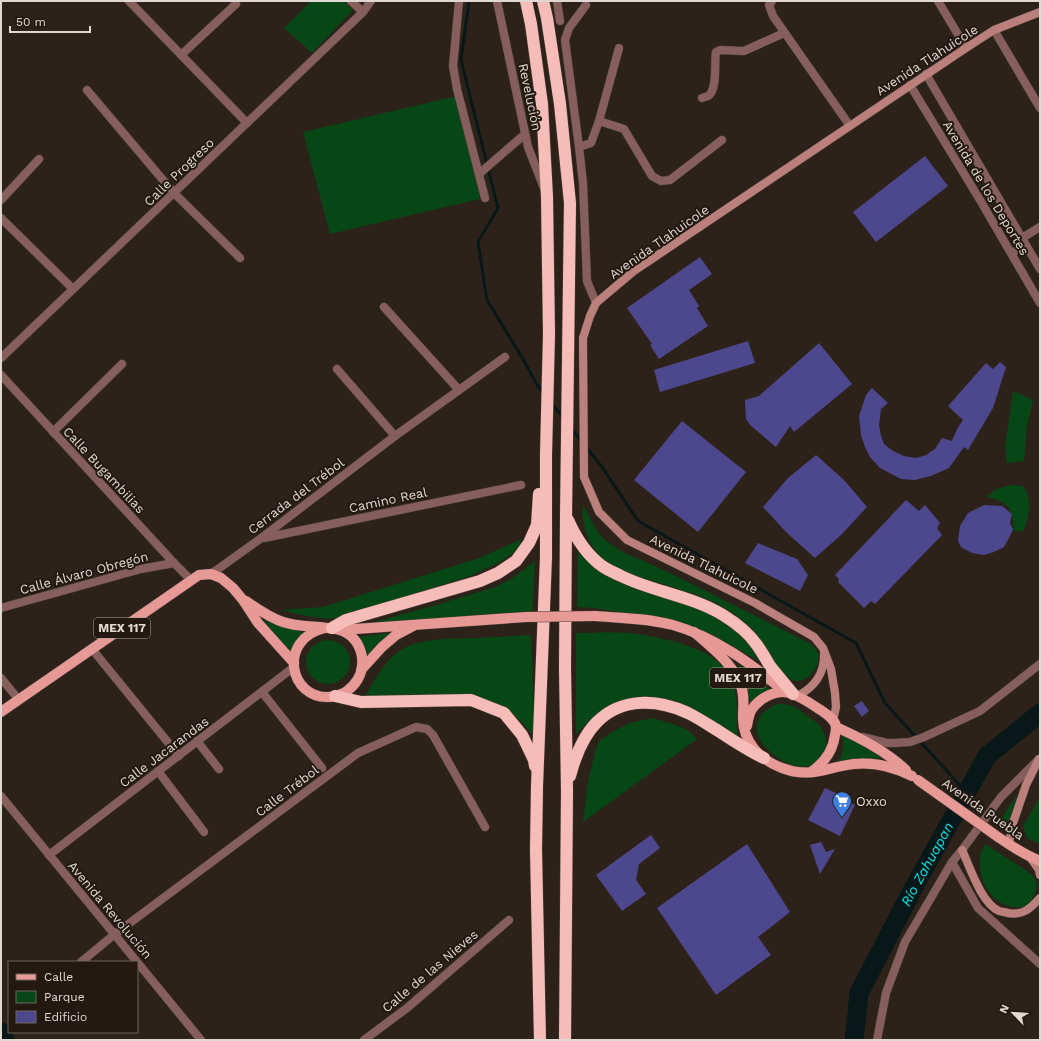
<svg xmlns="http://www.w3.org/2000/svg" width="1041" height="1041" font-family="'Work Sans',sans-serif">
<rect width="100%" height="100%" fill="#2d221a"/>
<!-- green -->
<g fill="#074615">
<polygon points="311,1 343,1 353,10 312,53 284,28"/>
<polygon points="457,96 480,199 330,234 303,132"/>
<polygon points="1013,391 1033,400 1027,426 1024,461 1007,463 1005,447"/>
<path d="M1011 485 1023 486C1033 499 1029 517 1023 532L1013 530C1014 509 1008 501 986 497L996 489Z"/>
<polygon points="583,505 593,524 599,534 605,540 624,553 646,562 678,577 811,644 817,651 819,656 818,663 815,669 811,674 807,678 799,681 794,681 789,679 776,665 757,635 749,626 734,614 720,605 695,594 686,592 666,585 647,579 635,577 625,574 602,560 589,541 586,533 582,514"/>
<polygon points="522,539 518,547 512,554 498,563 470,576 342,617 329,619 306,616 281,610 323,607 479,558"/>
<polygon points="578,547 589,563 610,577 618,582 662,595 728,621 752,647 759,661 715,637 632,615 595,608 577,607"/>
<polygon points="535,561 532,613 370,623 436,605 495,587 511,579"/>
<polygon points="263,619 306,633 292,656"/>
<polygon points="396,632 368,656 358,637"/>
<path d="M599 632C609 633 619 632 629 633 659 637 712 646 729 674 731 679 734 685 735 691 739 707 735 724 738 740L682 706 602 712 584 726 576 734V633H595Z"/>
<path d="M531 635 535 737C517 716 505 704 478 697H365C373 682 381 668 393 656 413 637 449 639 475 638 494 637 513 636 531 635Z"/>
<circle cx="328" cy="662" r="22"/>
<polygon points="738,663 772,691 756,697 750,702 743,673"/>
<path d="M777 704C782 704 787 704 792 706 798 708 803 712 807 716 811 718 814 720 817 723 824 729 830 745 824 754 822 757 818 760 816 762 794 783 722 727 777 704Z"/>
<polygon points="652,718 670,723 686,729 697,739 583,822 588,781 595,752 599,741 612,732 630,723"/>
<path d="M841 731 883 759C865 757 856 758 838 762 845 750 844 744 841 731Z"/>
<polygon points="1019,792 1012,811 1008,831 997,824"/>
<polygon points="1040,797 1040,844 1027,838 1023,826"/>
<path d="M985 844 1024 869 1033 876 1037 884C1036 892 1032 904 1024 907 1022 908 1019 907 1017 907 1005 908 991 898 985 886 981 878 979 865 980 856 981 852 983 848 985 844Z"/>
</g>
<g fill="none" stroke-linecap="round" stroke-linejoin="round">
<!-- stream -->
<g stroke="#081819" stroke-width="3">
<polyline points="469,1 461,60 498,208 478,242 487,300 523,359 536,383 544,394"/>
<polyline points="551,403 563,417"/>
<polyline points="571,428 581,441"/>
<polyline points="586,447 602,467 638,521 856,643 885,703 967,793"/>
</g>
<!-- river -->
<g stroke="#081819" stroke-width="19">
<polyline points="1,1032 5,1040"/>
<path id="s1" d="M854 1040 859 993 913 889 987 756 1040 713"/>
</g>
</g>
<!-- building -->
<g fill="#4d488d">
<polygon points="925,156 948,186 876,242 853,212"/>
<polygon points="700,257 712,274 689,290 699,306 697,308 708,326 659,359 650,345 652,344 627,308"/>
<polygon points="748,341 755,363 660,392 654,370"/>
<polygon points="819,343 852,384 794,432 790,426 776,447 750,425 746,419 745,400 759,396"/>
<polygon points="1000,362 1006,367 993,408 968,450 964,447 949,468 931,476 915,480 901,479 880,468 870,457 865,447 861,435 859,416 866,395 872,388 888,403 881,409 879,425 881,436 884,444 893,451 904,456 916,458 926,455 935,449 942,438 952,441 957,429 963,420 948,406 986,363 993,369"/>
<polygon points="682,421 746,472 698,532 634,480"/>
<polygon points="816,455 844,480 867,507 842,534 815,558 787,533 763,507 788,478"/>
<polygon points="906,500 919,511 925,505 940,523 937,528 942,535 875,604 871,601 864,608 838,582 839,579 835,575"/>
<polygon points="984,505 1002,506 1012,514 1010,523 1013,530 1004,547 994,552 984,555 972,553 961,547 958,541 960,526 968,513"/>
<polygon points="758,543 797,559 808,575 800,591 745,563"/>
<polygon points="862,701 869,711 862,717 854,706"/>
<polygon points="825,788 838,794 837,797 855,805 840,836 808,820"/>
<polygon points="651,835 660,848 639,864 636,880 646,894 622,911 596,875"/>
<polygon points="821,842 826,852 835,849 820,874 810,845"/>
<polygon points="747,844 790,912 758,937 771,955 716,995 657,908"/>
</g>
<g fill="none" stroke-linecap="round" stroke-linejoin="round">
<!-- minor casing -->
<g stroke="#4a3f38" stroke-width="9">
<g id="minor">
<polyline points="129,1 247,123"/>
<polyline points="351,1 363,12"/>
<polyline points="459,1 453,66 457,89 485,198"/>
<polyline points="497,1 528,147 544,188"/>
<polyline points="557,1 560,21"/>
<polyline points="772,1 769,5 773,16 850,126"/>
<polyline points="938,1 966,48"/>
<polyline points="586,5 569,28 565,40 579,147 583,183 587,281 596,303"/>
<polyline points="994,30 1040,108"/>
<polyline points="181,55 236,4"/>
<polyline points="926,74 1040,269"/>
<polyline points="910,85 980,200 1040,303"/>
<polyline points="87,90 174,193 240,258"/>
<path d="M702 98C702 98 708 96 708 96 718 90 714 62 716 52L720 50 744 51 784 33"/>
<polyline points="599,121 624,129 652,176 661,181 670,180 722,140"/>
<polyline points="579,147 591,143 599,121 619,48"/>
<polyline points="479,174 525,134"/>
<polyline points="1,200 39,159"/>
<polyline points="1,218 73,289"/>
<polyline points="1012,254 1018,249 1022,238 1040,227"/>
<polyline points="384,307 459,390"/>
<polyline points="1,358 363,12 371,1"/>
<polyline points="337,369 395,436"/>
<polyline points="1,375 174,563 191,580"/>
<polyline points="53,432 122,364"/>
<polyline points="264,538 521,485"/>
<polyline points="211,574 260,539 395,436 505,357"/>
<polyline points="1,608 141,569 174,563"/>
<polyline points="92,649 179,756"/>
<polyline points="1,678 19,700"/>
<polyline points="262,692 322,768"/>
<polyline points="197,741 219,769"/>
<polyline points="158,771 204,832"/>
<polyline points="1,796 201,1040"/>
<polyline points="49,855 294,667"/>
<polyline points="952,862 978,908 1040,964"/>
<polyline points="81,962 115,934 358,753 416,727 427,729 433,735 485,827"/>
<polyline points="364,1040 407,1008 509,920"/>
<polyline points="877,1040 886,993 905,942 952,862 962,850 1001,797 1038,760"/>
</g>
</g>
<!-- tertiary casing -->
<g stroke="#4a3f38" stroke-width="9">
<polyline id="tertiary" points="862,737 887,743 894,743 910,742 924,737 980,711 1040,664"/>
</g>
<!-- secondary casing -->
<g stroke="#4a3f38" stroke-width="9">
<g id="secondary">
<path d="M797 696C814 688 825 673 824 654"/>
<polyline points="833,721 836,707 835,693 831,669 823,648 814,637 755,603 627,540 599,512 584,477 583,338 590,316 596,303 634,271 966,48 994,30 1040,12"/>
<polyline points="1009,844 1012,826 1026,785 1039,759"/>
<path d="M962 850C970 867 981 903 999 911 1002 912 1005 912 1008 913 1023 916 1031 908 1040 898"/>
<polyline points="1030,857 1039,870 1040,875"/>
</g>
</g>
<!-- primary casing -->
<g stroke="#4a3f38" stroke-width="11">
<g id="primary">
<path d="M246 601C256 608 271 618 283 622 294 626 307 626 319 627 335 629 347 628 357 643 361 650 363 658 362 666 361 677 355 685 347 691 342 695 336 696 330 697 289 700 277 639 325 628"/>
<path d="M595 616C621 618 647 618 673 625 715 637 752 664 785 692"/>
<polyline points="341,630 526,617"/>
<path d="M694 632C711 647 731 662 740 683 745 694 743 705 743 716 742 741 760 760 782 768 811 779 826 767 854 764 874 762 894 767 912 776"/>
<polyline points="362,669 382,647 396,635 413,626"/>
<polyline points="1,712 199,575 211,574 221,578 233,588 243,600 258,623 294,663"/>
<path d="M747 726C748 720 749 714 752 709 760 698 776 689 789 693 800 696 810 703 819 709 825 713 834 718 836 726 836 729 836 732 835 735 833 751 824 763 811 772"/>
<path d="M836 727C861 738 886 751 906 770"/>
<path d="M998 837C1011 846 1025 855 1040 861"/>
</g>
</g>
<!-- motorway casing -->
<g stroke="#4a3f38" stroke-width="13">
<g id="motorway">
<polyline points="526,1 531,24 542,104 547,197 549,334 546,455 546,557 537,786 536,850 540,1040"/>
<polyline points="543,1 547,18 560,104 570,203 566,517 565,668 567,791 565,1040"/>
<path d="M568 520C575 536 587 555 602 566 608 570 615 573 621 576 654 592 692 596 723 615 736 623 748 632 757 645 762 652 766 659 770 666 777 675 786 685 793 694"/>
<polyline points="332,628 346,620 480,581 498,573 516,561 529,543 537,525 539,494"/>
<polyline points="335,696 361,702 471,700 504,713 522,735 534,760 535,766"/>
<path d="M570 776C575 757 583 736 597 722 622 697 658 699 688 713 698 718 707 724 717 730 732 740 747 750 764 758"/>
</g>
</g>
<!-- minor -->
<use href="#minor" stroke="#865f5d" stroke-width="8"/>
<!-- tertiary -->
<use href="#tertiary" stroke="#865f5d" stroke-width="8"/>
<!-- secondary -->
<use href="#secondary" stroke="#bc807c" stroke-width="8"/>
<!-- primary -->
<use href="#primary" stroke="#e79995" stroke-width="10"/>
<!-- motorway -->
<use href="#motorway" stroke="#f6bcb8" stroke-width="12"/>
<!-- primary-bridge casing -->
<g stroke="#4a3f38" stroke-width="11" stroke-linecap="butt">
<g id="primary-bridge">
<polyline points="526,617 595,616"/>
<polyline points="918,780 998,837"/>
</g>
</g>
<!-- primary-bridge -->
<use href="#primary-bridge" stroke="#e79995" stroke-width="10"/>
</g>
<!-- icons -->
<defs>
<g id="supermarket-pin" transform="scale(1)"><path d="M0 17L-7.5 6A9.5 9.5 0 1 1 7.5 6Z" fill="#3f7fe0" stroke="#231911"/><path d="M-6-5.5h2.5l.6 2H6L4.5 2H-2.5L-4.4-4H-6ZM-1.5 3.2a1.3 1.3 0 1 0 .1 0ZM3 3.2a1.3 1.3 0 1 0 .1 0Z" fill="#fff"/></g>
</defs>
<g fill-rule="evenodd">
<use href="#supermarket-pin" x="842" y="801"/>
</g>
<g text-anchor="middle" dominant-baseline="central" stroke-width="4" stroke-linejoin="round" paint-order="stroke">
<!-- shield labels -->
<g fill="#231911" stroke="#a79f99" stroke-width="1">
<rect x="94" y="618" width="56" height="20" rx="3"/>
<rect x="710" y="668" width="56" height="20" rx="3"/>
</g>
<g font-size="12" font-weight="bold" fill="#e0d8d3">
<text x="122" y="628">MEX 117</text>
<text x="738" y="678">MEX 117</text>
</g>
<!-- street labels -->
<g font-size="13" fill="#e0d8d3" stroke="#231911">
<text transform="translate(927 60) rotate(-33)">Avenida Tlahuicole</text>
<text transform="translate(530 97) rotate(78)">Revelución</text>
<text transform="translate(179 172) rotate(-44)">Calle Progreso</text>
<text transform="translate(986 188) rotate(59)">Avenida de los Deportes</text>
<text transform="translate(659 242) rotate(-35)">Avenida Tlahuicole</text>
<text transform="translate(104 470) rotate(47)">Calle Bugambilias</text>
<text transform="translate(296 496) rotate(-37)">Cerrada del Trébol</text>
<text transform="translate(388 500) rotate(-12)">Camino Real</text>
<text transform="translate(704 564) rotate(26)">Avenida Tlahuicole</text>
<text transform="translate(84 573) rotate(-15)">Calle Álvaro Obregón</text>
<text transform="translate(164 752) rotate(-37)">Calle Jacarandas</text>
<text transform="translate(287 791) rotate(-37)">Calle Trébol</text>
<text transform="translate(983 809) rotate(35)">Avenida Puebla</text>
<text transform="translate(110 910) rotate(50)">Avenida Revolución</text>
<text transform="translate(430 971) rotate(-40)">Calle de las Nieves</text>
</g>
<!-- poi labels -->
<g font-size="13" fill="#e0d8d3" stroke="#231911" text-anchor="start">
<text x="856" y="801">Oxxo</text>
</g>
<!-- water labels -->
<g font-size="14" font-style="italic" fill="#09e6ea" stroke="#231911">
<text stroke="none"><textPath href="#s1" startOffset="193">Río Zahuapan</textPath></text>
</g>
</g>
<!-- border -->
<rect width="1041" height="1041" fill="none" stroke="#e0d8d3" stroke-width="4"/>
<!-- legend -->
<rect x="8" y="961" width="130" height="72" fill="#231911" stroke="#6f655f"/>
<rect x="16" y="974" width="20" height="6" fill="#e79995" stroke="#6f655f"/>
<text x="44" y="981" font-size="12" fill="#e0d8d3">Calle</text>
<rect x="16" y="991" width="20" height="12" fill="#074615" stroke="#6f655f"/>
<text x="44" y="1001" font-size="12" fill="#e0d8d3">Parque</text>
<rect x="16" y="1011" width="20" height="12" fill="#4d488d" stroke="#6f655f"/>
<text x="44" y="1021" font-size="12" fill="#e0d8d3">Edificio</text>
<!-- north arrow -->
<g transform="translate(1013 1013) rotate(295)" stroke="#231911" stroke-width="3" paint-order="stroke">
<path d="M0-3L7 15L0 10L-7 15Z" fill="#e0d8d3"/>
<text y="-6" font-size="11" font-weight="bold" text-anchor="middle" fill="#e0d8d3">N</text>
</g>
<!-- scale -->
<path d="M10 26v6h80v-6" fill="none" stroke="#e0d8d3" stroke-width="2"/>
<text x="16" y="26" font-size="12" fill="#e0d8d3" stroke="#231911" stroke-width="3" paint-order="stroke">50 m</text>
</svg>
